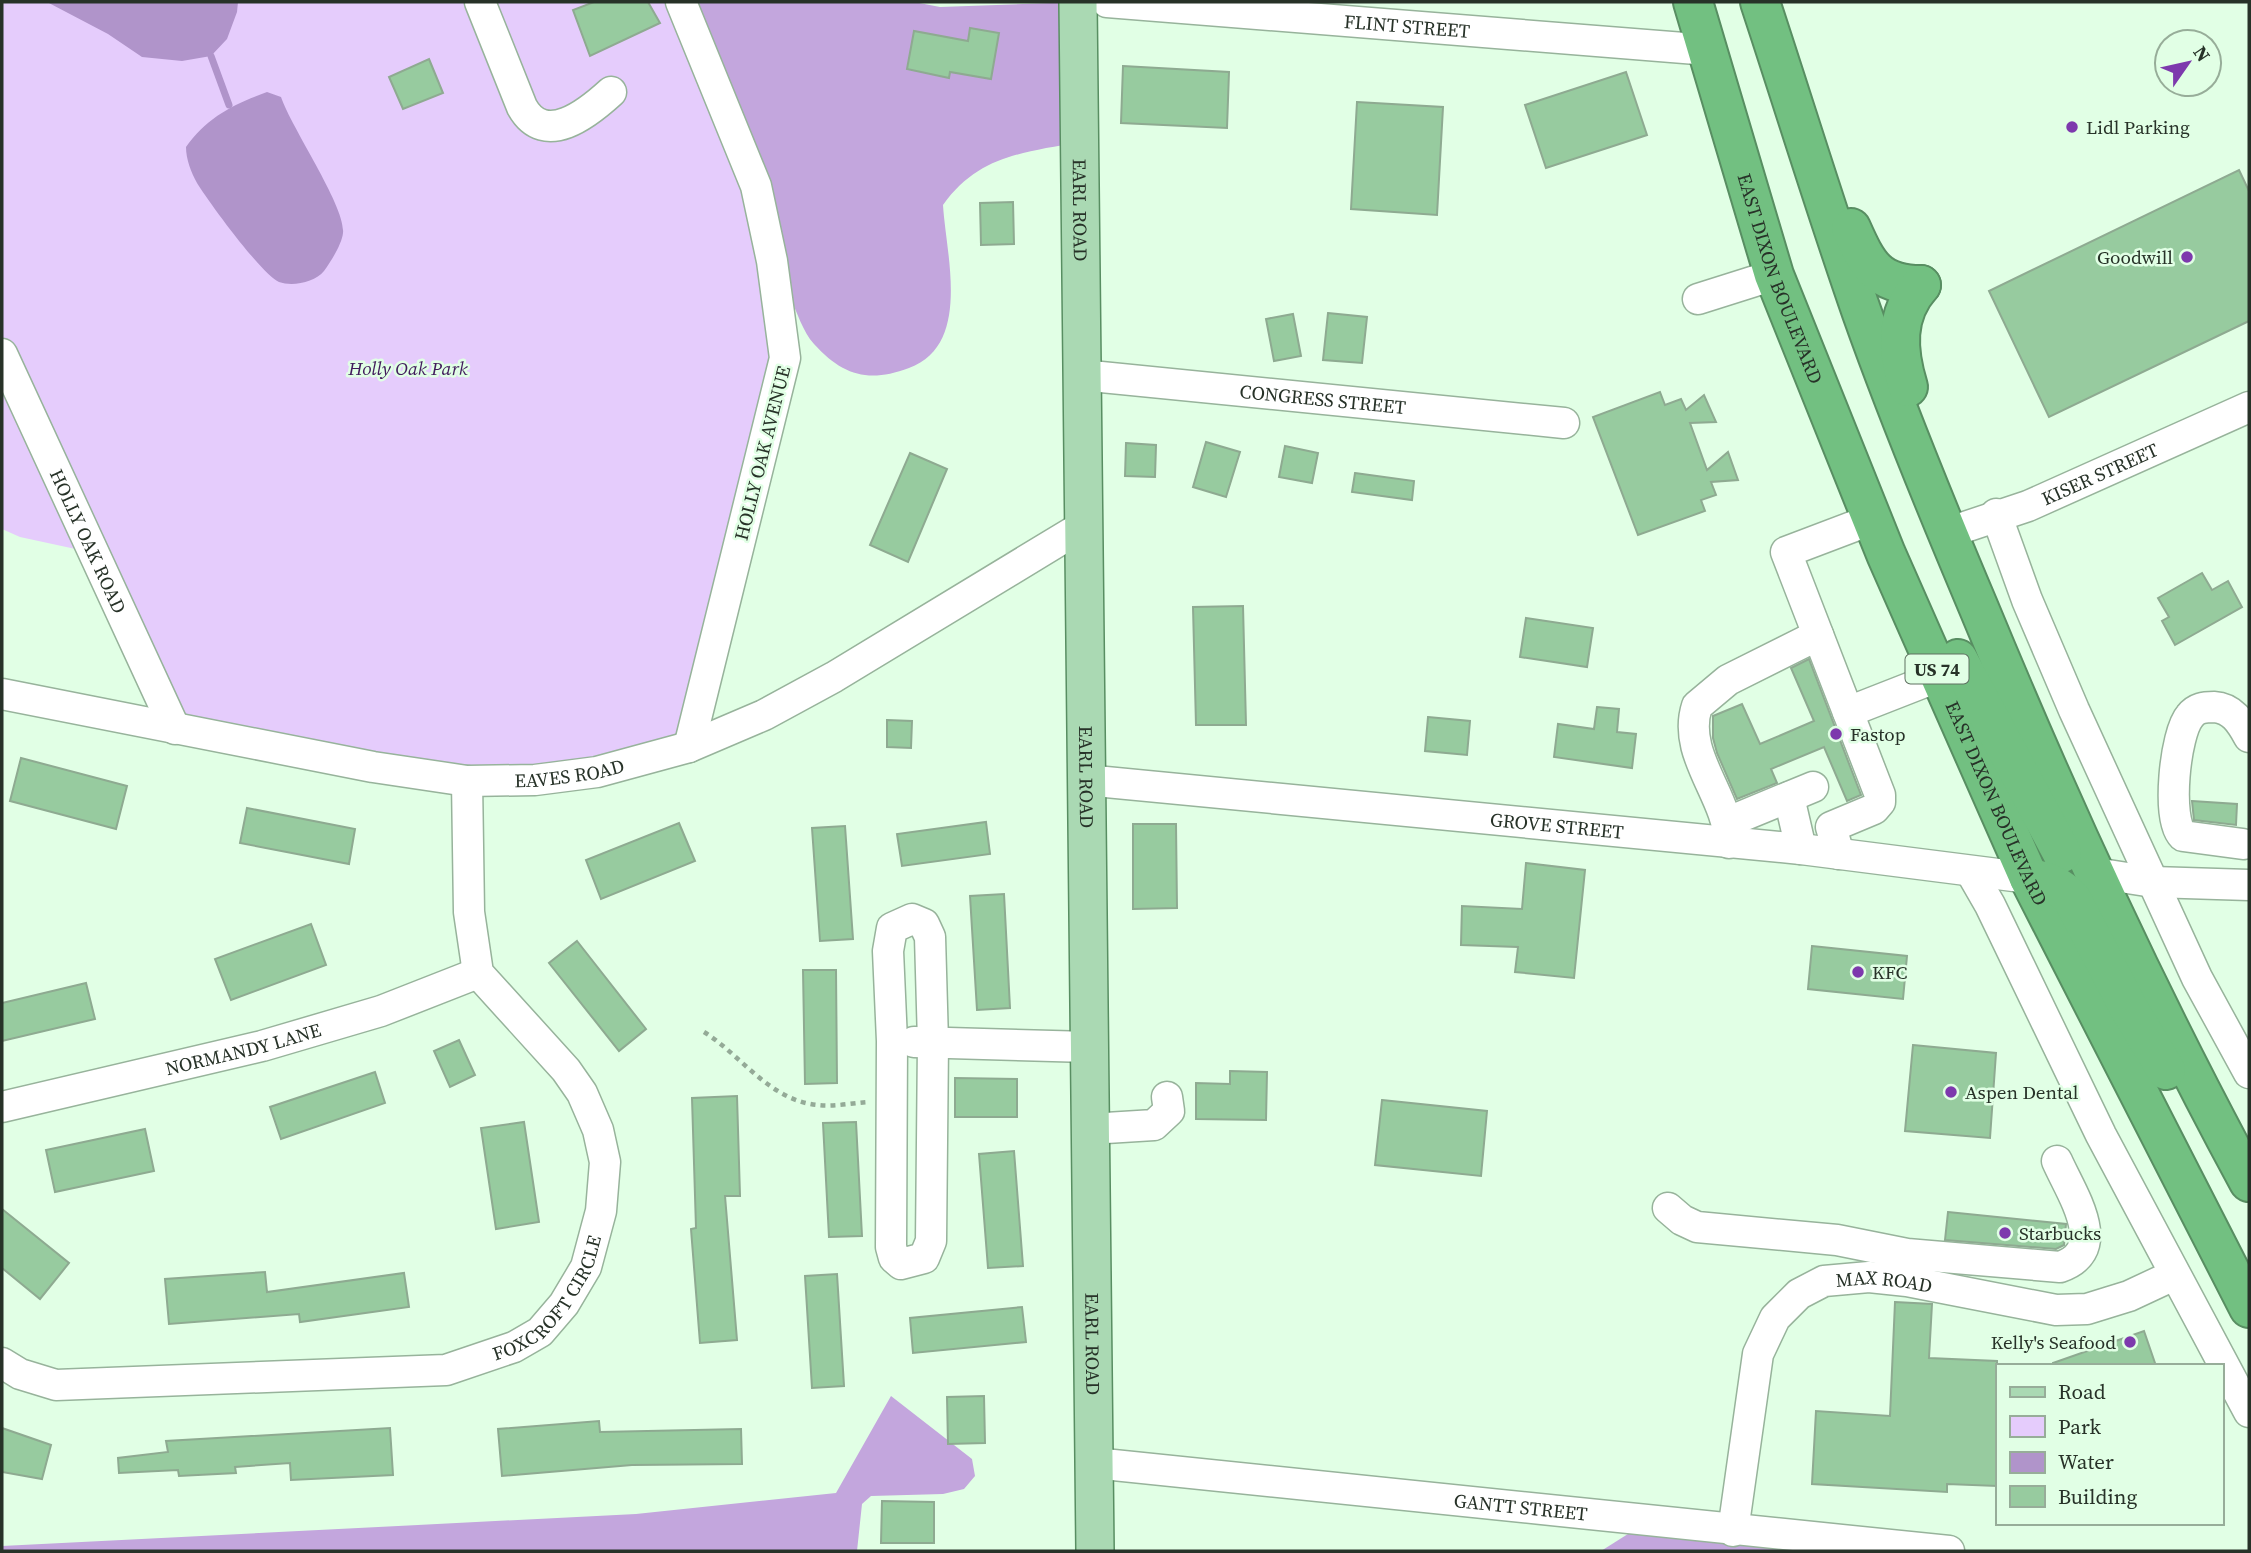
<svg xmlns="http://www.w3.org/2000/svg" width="2251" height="1553" font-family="'Source Serif 4',serif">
<rect width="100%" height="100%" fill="#e1ffe5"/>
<!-- green -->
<polygon fill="#e5ccfc" points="2,2 681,2 740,141 783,326 689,747 535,780 175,729 94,553 20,537 2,529"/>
<!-- forest -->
<g fill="#c3a6dd">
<path d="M681 2H914L940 7 1078 2 1079 142C1023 153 979 155 943 205 946 255 972 345 909 368 869 383 843 376 814 344 803 332 797 312 790 297 744 204 716 100 681 2Z"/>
<polygon points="891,1396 972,1459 975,1476 964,1489 943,1494 871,1496 862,1504 857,1551 2,1551 2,1546 636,1514 836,1493"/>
<polygon points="1647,1522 1837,1551 1601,1551"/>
</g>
<!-- water -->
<g fill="#b094ca">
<polygon points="47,2 238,2 237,12 227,39 211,56 182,61 142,57 108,34"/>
<path d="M267 92 281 97C292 129 346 207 343 233 342 244 330 263 324 271 315 282 293 287 279 282 262 275 208 201 197 183 191 172 186 159 186 147 207 117 234 104 267 92Z"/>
</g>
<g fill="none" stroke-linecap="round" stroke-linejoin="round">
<!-- stream -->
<polyline stroke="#b094ca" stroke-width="7" points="211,56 229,105"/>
</g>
<!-- building -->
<g fill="#97cb9f" stroke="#8eaa91" stroke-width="2">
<polygon points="594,2 648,2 660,23 590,56 573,10"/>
<polygon points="970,28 999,33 991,79 950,72 949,78 907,69 914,31 968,41"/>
<polygon points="429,59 443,93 403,109 389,77"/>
<polygon points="1123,66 1229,72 1227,128 1121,123"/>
<polygon points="1626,72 1647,135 1546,168 1525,105"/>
<polygon points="1357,102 1443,107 1437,215 1351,209"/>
<polygon points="2239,170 2249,191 2249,321 2049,417 1989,291"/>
<polygon points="1013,202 1014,244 981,245 980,203"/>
<polygon points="1328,313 1367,317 1362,363 1323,360"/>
<polygon points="1293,314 1301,356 1274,361 1266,319"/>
<polygon points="1660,392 1665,405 1681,399 1686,410 1704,395 1716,422 1690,423 1707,470 1728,452 1738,480 1711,482 1716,495 1701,500 1705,511 1638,535 1593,417"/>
<polygon points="1206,442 1240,452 1226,497 1193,487"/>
<polygon points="1126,443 1156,445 1155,477 1125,476"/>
<polygon points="1285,446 1318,453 1312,483 1279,477"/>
<polygon points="910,453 947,469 908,562 870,545"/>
<polygon points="1355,473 1414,481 1412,500 1352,492"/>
<polygon points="2202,573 2212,590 2228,581 2242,607 2175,645 2162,621 2169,617 2158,598"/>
<polygon points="1243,606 1246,725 1196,725 1193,607"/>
<polygon points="1526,618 1593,628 1587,667 1520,657"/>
<polygon points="1809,659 1861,795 1847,801 1824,747 1771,769 1777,783 1737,799 1717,753 1713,738 1713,716 1742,704 1760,744 1814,721 1791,668"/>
<polygon points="1597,707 1619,709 1617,732 1636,734 1632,768 1554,757 1558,724 1594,729"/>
<polygon points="1428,717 1470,721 1467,755 1425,751"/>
<polygon points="887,720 912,721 911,748 887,747"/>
<polygon points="21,758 127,786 116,829 10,801"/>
<polygon points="2192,801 2237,804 2236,825 2194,820"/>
<polygon points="247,808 355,829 349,864 240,843"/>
<polygon points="986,822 990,854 902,866 897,834"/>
<polygon points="679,823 695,861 601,899 586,860"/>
<polygon points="1133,824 1176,824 1177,908 1133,909"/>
<polygon points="845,826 853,939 820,941 812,828"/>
<polygon points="1526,863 1585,870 1574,978 1515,972 1518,947 1461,945 1462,906 1522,909"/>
<polygon points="1004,894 1010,1008 977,1010 970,896"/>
<polygon points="311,924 326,965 231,1000 215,959"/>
<polygon points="577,941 646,1029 619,1051 549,963"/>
<polygon points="1812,946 1907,956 1903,999 1808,989"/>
<polygon points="803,970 836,970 837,1083 805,1084"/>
<polygon points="86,983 95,1019 2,1041 2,1003"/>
<polygon points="459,1040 475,1075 450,1087 434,1051"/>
<polygon points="1913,1045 1996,1053 1990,1138 1905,1131"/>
<polygon points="1230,1071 1267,1072 1266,1120 1196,1119 1196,1083 1230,1084"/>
<polygon points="375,1072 385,1103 281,1139 270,1107"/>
<polygon points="955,1078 1017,1079 1017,1117 955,1117"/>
<polygon points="737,1096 740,1196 725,1196 737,1340 700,1343 691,1229 696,1228 692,1098"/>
<polygon points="1382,1100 1487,1111 1481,1176 1375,1165"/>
<polygon points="524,1122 539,1222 496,1229 481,1128"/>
<polygon points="856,1122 862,1236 829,1237 823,1123"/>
<polygon points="145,1129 154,1171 55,1192 46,1150"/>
<polygon points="1014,1151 1023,1266 988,1268 979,1154"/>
<polygon points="2,1209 69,1263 40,1299 2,1268"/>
<polygon points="1948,1212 2066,1224 2064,1245 2056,1249 1945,1240"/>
<polygon points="265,1272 267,1292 404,1273 409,1307 300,1322 299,1314 169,1324 165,1279"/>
<polygon points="837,1274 844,1386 812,1388 805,1276"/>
<polygon points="1895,1302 1932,1304 1929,1358 1997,1361 1997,1486 1947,1484 1947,1492 1812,1484 1816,1411 1890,1416"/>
<polygon points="1022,1307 1026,1342 913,1353 910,1318"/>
<polygon points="2144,1331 2156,1366 2053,1366 2053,1363"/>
<polygon points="984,1396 985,1443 948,1444 947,1397"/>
<polygon points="599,1421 600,1432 741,1429 742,1464 632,1465 502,1476 498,1429"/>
<polygon points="2,1428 51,1445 42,1479 2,1472"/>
<polygon points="390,1428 393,1475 291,1480 290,1463 235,1467 236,1473 179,1476 178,1470 119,1473 118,1458 168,1452 166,1441"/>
<polygon points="882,1501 934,1502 934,1543 881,1543"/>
</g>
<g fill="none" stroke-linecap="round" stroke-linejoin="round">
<!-- minor casing -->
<g stroke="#97b39b" stroke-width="33">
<g id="minor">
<path d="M480 2 522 107C545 148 588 113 611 92"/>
<polyline points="681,2 756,186 772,261 785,358 689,747"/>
<path id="s1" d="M1107 2 1709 50"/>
<polyline points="1698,299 1774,275"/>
<path id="s2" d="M2 354 175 729"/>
<path id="s3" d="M1081 375 1564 423"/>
<polyline points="1996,514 2027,600 2074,710 2197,978 2249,1073"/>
<path id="s4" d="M1947 533 2028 506 2249 407"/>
<path id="s5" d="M2 694 373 767 467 781 535 780 597 772 689 747 764 715 834 677 1083 526"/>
<polyline points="1848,712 1940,676"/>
<path id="s6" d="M1085 780 1801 849 2029 878"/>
<polyline points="1789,797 1801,849"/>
<polyline points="1728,822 1813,787"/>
<path d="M1729 843C1729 796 1681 755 1697 706L1728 680 1818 635"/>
<path d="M2243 844 2183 836C2166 820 2175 733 2190 716 2196 708 2204 707 2214 707 2232 708 2241 722 2249 737"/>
<polyline points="1839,854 1831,827 1874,809 1880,802 1880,795 1786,552 1873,519"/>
<polyline points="1971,872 1990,905 2101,1135 2249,1412"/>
<polyline points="2095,873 2153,882 2249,885"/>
<polygon points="912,919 924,924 930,937 933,1042 931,1241 924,1258 901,1264 894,1258 891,1247 892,1041 888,951 892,928"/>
<polyline points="914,1042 1089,1047"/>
<path id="s7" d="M2 1107 262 1046 381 1011 478 973"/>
<polyline points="1090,1129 1154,1125 1169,1111 1167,1097"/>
<path d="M1668 1208 1682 1220 1697 1227 1837 1240 1907 1254 2060 1267C2111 1250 2071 1193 2057 1161"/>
<path id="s8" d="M2 1363 20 1374 56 1385 446 1370 514 1347 540 1332 564 1304 586 1267 601 1211 605 1162 598 1130 582 1093 566 1070 478 973 469 912 467 781"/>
<path id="s9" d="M1094 1463 1949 1551"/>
<path id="s10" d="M1733 1531 1758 1354 1775 1318 1799 1294 1824 1281 1869 1277 1907 1281 2056 1310 2087 1309 2129 1296 2174 1275"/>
</g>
</g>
<!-- major casing -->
<g stroke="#588e62" stroke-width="40">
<g id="major">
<path id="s11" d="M1078 2 1095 1551"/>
</g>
</g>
<!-- highway casing -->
<g stroke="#588e62" stroke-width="42">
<g id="highway">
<path id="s12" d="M1693 2 1774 275 1886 554 2029 878 2249 1308"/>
<path d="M1760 2C1794 105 1826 210 1862 313 1897 412 1937 509 1978 606 2059 802 2148 996 2249 1182"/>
<path d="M1851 228C1867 264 1877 285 1921 285"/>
<path d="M1908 387C1897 351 1894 315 1921 285"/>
<polyline points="1958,659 2062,853"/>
<path d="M2029 878C2048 881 2059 885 2072 899L2128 1007 2166 1070"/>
</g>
</g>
<!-- path -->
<path stroke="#94aa97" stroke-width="4.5" stroke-dasharray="5 5" stroke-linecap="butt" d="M704 1032C741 1055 770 1101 818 1105 834 1107 852 1103 868 1102"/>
<!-- minor -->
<use href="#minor" stroke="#fff" stroke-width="30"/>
<!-- major -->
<use href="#major" stroke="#aad9b3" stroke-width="37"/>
<!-- highway -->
<use href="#highway" stroke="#72c081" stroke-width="38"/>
</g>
<!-- markers -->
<g fill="#7d39ad" stroke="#e1ffe5" stroke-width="2.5">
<circle cx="2072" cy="127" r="7"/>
<circle cx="2187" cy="257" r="7"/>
<circle cx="1836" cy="734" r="7"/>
<circle cx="1858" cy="972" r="7"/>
<circle cx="1951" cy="1092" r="7"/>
<circle cx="2005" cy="1233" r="7"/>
<circle cx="2130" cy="1342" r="7"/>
</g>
<g text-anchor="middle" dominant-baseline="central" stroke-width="5" stroke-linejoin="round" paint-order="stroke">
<!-- shield labels -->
<rect fill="#e1ffe5" stroke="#5f7061" stroke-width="2" x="1905.5" y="654.5" width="63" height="29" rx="5"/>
<g font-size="18" font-weight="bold" fill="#273228">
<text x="1937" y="669">US 74</text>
</g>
<!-- street labels -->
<g font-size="19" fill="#273228" stroke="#e1ffe5">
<text stroke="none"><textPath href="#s1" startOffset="301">FLINT STREET</textPath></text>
<text stroke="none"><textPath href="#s11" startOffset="208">EARL ROAD</textPath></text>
<text stroke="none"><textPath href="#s12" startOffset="290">EAST DIXON BOULEVARD</textPath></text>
<text stroke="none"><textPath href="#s3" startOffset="243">CONGRESS STREET</textPath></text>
<text transform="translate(762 453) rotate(-76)">HOLLY OAK AVENUE</text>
<text stroke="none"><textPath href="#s4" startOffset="164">KISER STREET</textPath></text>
<text stroke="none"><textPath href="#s2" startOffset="206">HOLLY OAK ROAD</textPath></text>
<text stroke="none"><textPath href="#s5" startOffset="576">EAVES ROAD</textPath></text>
<text stroke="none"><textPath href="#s11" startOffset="775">EARL ROAD</textPath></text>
<text stroke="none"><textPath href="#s12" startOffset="858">EAST DIXON BOULEVARD</textPath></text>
<text stroke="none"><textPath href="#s6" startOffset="474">GROVE STREET</textPath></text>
<text stroke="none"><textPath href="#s7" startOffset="248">NORMANDY LANE</textPath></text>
<text stroke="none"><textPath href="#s10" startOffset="341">MAX ROAD</textPath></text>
<text stroke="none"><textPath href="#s8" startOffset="581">FOXCROFT CIRCLE</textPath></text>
<text stroke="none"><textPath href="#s11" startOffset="1342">EARL ROAD</textPath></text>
<text stroke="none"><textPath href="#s9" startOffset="429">GANTT STREET</textPath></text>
</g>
<!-- poi labels -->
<g font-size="19" fill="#273228" stroke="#e1ffe5" text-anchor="start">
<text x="2086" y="127">Lidl Parking</text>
<text x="2173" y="257" text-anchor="end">Goodwill</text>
<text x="1850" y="734">Fastop</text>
<text x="1872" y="972">KFC</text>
<text x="1965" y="1092">Aspen Dental</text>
<text x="2019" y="1233">Starbucks</text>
<text x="2116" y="1342" text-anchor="end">Kelly's Seafood</text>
</g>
<!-- park labels -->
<g font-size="19" font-style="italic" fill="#411b5c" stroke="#e1ffe5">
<text x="408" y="368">Holly Oak Park</text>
</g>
</g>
<!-- border -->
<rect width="2251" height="1553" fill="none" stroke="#273228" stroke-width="7"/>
<!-- legend -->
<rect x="1996" y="1364" width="228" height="161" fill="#e1ffe5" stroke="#97ad99" stroke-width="2"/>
<rect x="2010" y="1387" width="35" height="10" fill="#aad9b3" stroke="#97ad99" stroke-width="2"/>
<text x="2058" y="1399" font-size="21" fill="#273228">Road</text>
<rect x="2010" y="1416" width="35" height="21" fill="#e5ccfc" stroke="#97ad99" stroke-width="2"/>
<text x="2058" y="1434" font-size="21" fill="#273228">Park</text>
<rect x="2010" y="1452" width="35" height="21" fill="#b094ca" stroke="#97ad99" stroke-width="2"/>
<text x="2058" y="1469" font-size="21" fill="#273228">Water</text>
<rect x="2010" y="1486" width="35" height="21" fill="#97cb9f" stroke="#97ad99" stroke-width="2"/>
<text x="2058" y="1504" font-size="21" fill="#273228">Building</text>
<!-- north arrow -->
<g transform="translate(2188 63) rotate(56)"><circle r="33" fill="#e1ffe5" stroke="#97ad99" stroke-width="2"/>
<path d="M0-5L12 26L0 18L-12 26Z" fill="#7d39ad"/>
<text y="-10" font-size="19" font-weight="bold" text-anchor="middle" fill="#273228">N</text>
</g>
</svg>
